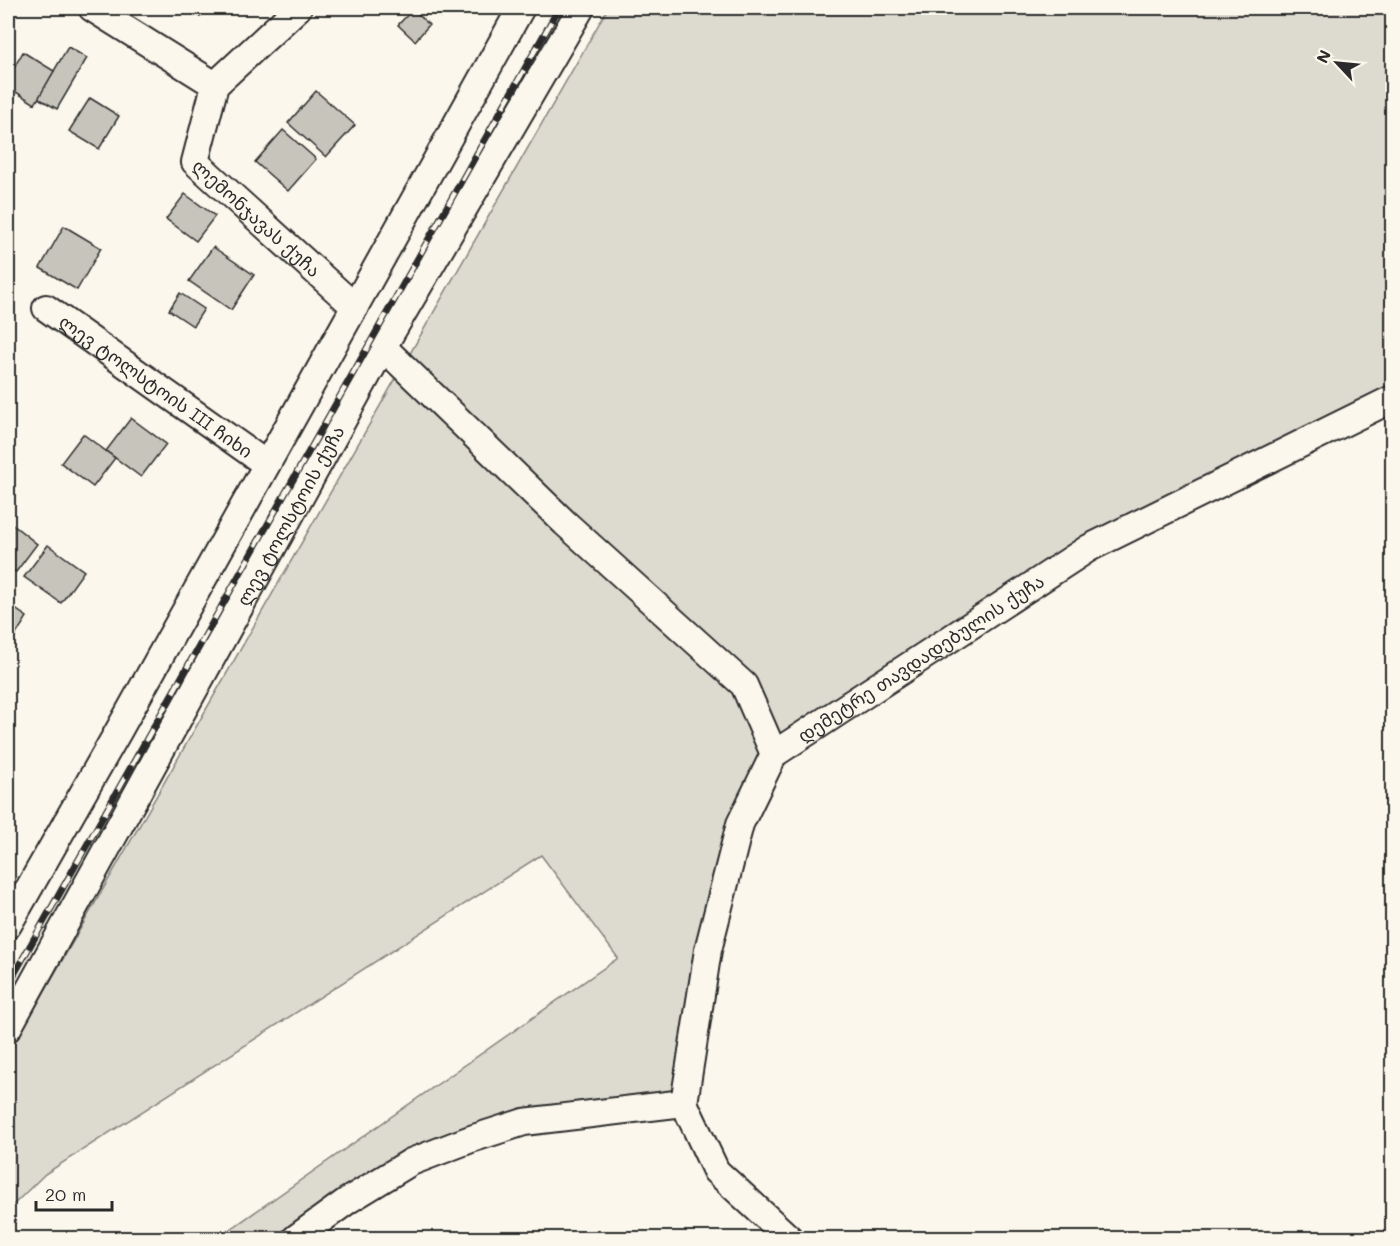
<svg xmlns="http://www.w3.org/2000/svg" width="1400" height="1246" font-family="Mali,'Noto Sans Georgian',sans-serif">
<rect width="100%" height="100%" fill="#fbf7ec"/>
<filter id="ink" filterUnits="userSpaceOnUse"><feTurbulence type="fractalNoise" baseFrequency=".0167" numOctaves="2"/><feDisplacementMap in="SourceGraphic" scale="12" xChannelSelector="R" yChannelSelector="G"/><feConvolveMatrix kernelMatrix="1 2 1 2 8 2 1 2 1" color-interpolation-filters="sRGB"/></filter>
<g filter="url(#ink)">
<!-- green -->
<polygon fill="#dddad0" stroke="#84827e" stroke-width="1.5" points="608,8 1392,8 1392,399 1089,548 774,754 740,824 684,1103 471,1139 296,1238 218,1238 618,958 541,855 45,1174 8,1210 8,1055"/>
<!-- building -->
<g fill="#c7c4bc" stroke="#2b2b2b" stroke-width="1.5">
<polygon points="184,8 206,8 200,17"/>
<polygon points="433,8 451,8 442,17"/>
<polygon points="413,9 429,25 415,41 398,25"/>
<polygon points="68,47 87,58 57,109 38,98"/>
<polygon points="23,52 54,71 35,104 8,87 8,78"/>
<polygon points="316,91 355,125 326,157 288,123"/>
<polygon points="90,98 119,116 99,149 69,131"/>
<polygon points="283,130 316,159 288,191 255,162"/>
<polygon points="185,194 215,216 196,241 166,219"/>
<polygon points="64,226 101,248 77,290 40,268"/>
<polygon points="213,247 254,275 231,310 189,281"/>
<polygon points="180,293 204,309 193,326 169,310"/>
<polygon points="131,418 166,444 141,477 106,451"/>
<polygon points="83,434 115,458 93,487 61,463"/>
<polygon points="8,521 37,544 16,572 8,566"/>
<polygon points="48,545 84,571 61,603 24,577"/>
<polygon points="8,604 27,617 8,647"/>
</g>
<g fill="none" stroke-linecap="round" stroke-linejoin="round">
<!-- minor casing -->
<g stroke="#2b2b2b" stroke-width="30">
<g id="minor">
<polyline points="92,8 215,85"/>
<path id="s1" d="M298 8 215 85 195 162 355 307"/>
<path id="s2" d="M46 308 266 464"/>
<polyline points="383,347 565,523 744,685 774,754"/>
<polyline points="8,925 119,730 521,8"/>
<path id="s3" d="M8 1028 383 347 581 8"/>
<path id="s4" d="M684 1103 708 950 740 824 774 754 1089 548 1392 399"/>
<polyline points="684,1103 716,1171 789,1238"/>
<polyline points="296,1238 347,1201 411,1162 471,1139 524,1122 684,1103"/>
</g>
</g>
<!-- minor -->
<use href="#minor" stroke="#fbf7ec" stroke-width="26"/>
<!-- rail casing -->
<g stroke="#2b2b2b" stroke-width="7">
<polyline id="rail" points="8,985 559,8"/>
</g>
<!-- rail -->
<use href="#rail" stroke="#fbf7ec" stroke-width="4.5" stroke-dasharray="14" stroke-linecap="butt"/>
</g>
</g>
<g text-anchor="middle" dominant-baseline="central" stroke-width="5" stroke-linejoin="round" paint-order="stroke">
<!-- street labels -->
<g font-size="18" fill="#2b2b2b" stroke="#fbf7ec">
<text stroke="none"><textPath href="#s1" startOffset="276">ლემონჯავას ქუჩა</textPath></text>
<text stroke="none"><textPath href="#s2" startOffset="135">ლევ ტოლსტოის III ჩიხი</textPath></text>
<text stroke="none"><textPath href="#s3" startOffset="585">ლევ ტოლსტოის ქუჩა</textPath></text>
<text stroke="none"><textPath href="#s4" startOffset="538">დემეტრე თავდადებულის ქუჩა</textPath></text>
</g>
</g>
<!-- margin -->
<rect width="1400" height="1246" fill="none" stroke="#fbf7ec" stroke-width="30"/>
<rect x="15" y="15" width="1370" height="1216" fill="none" stroke="#2b2b2b" stroke-width="2" filter="url(#ink)"/>
<!-- north arrow -->
<g transform="translate(1337 63) rotate(296)" stroke="#fbf7ec" stroke-width="4.5" paint-order="stroke">
<path d="M0-4.5L10 22L0 15L-10 22Z" fill="#2b2b2b"/>
<text y="-9" font-size="16" font-weight="bold" text-anchor="middle" fill="#2b2b2b">N</text>
</g>
<!-- scale -->
<path d="M36 1201v9h76v-9" fill="none" stroke="#2b2b2b" stroke-width="3"/>
<text x="45" y="1201" font-size="18" fill="#2b2b2b" stroke="#fbf7ec" stroke-width="4.5" paint-order="stroke">20 m</text>
</svg>
